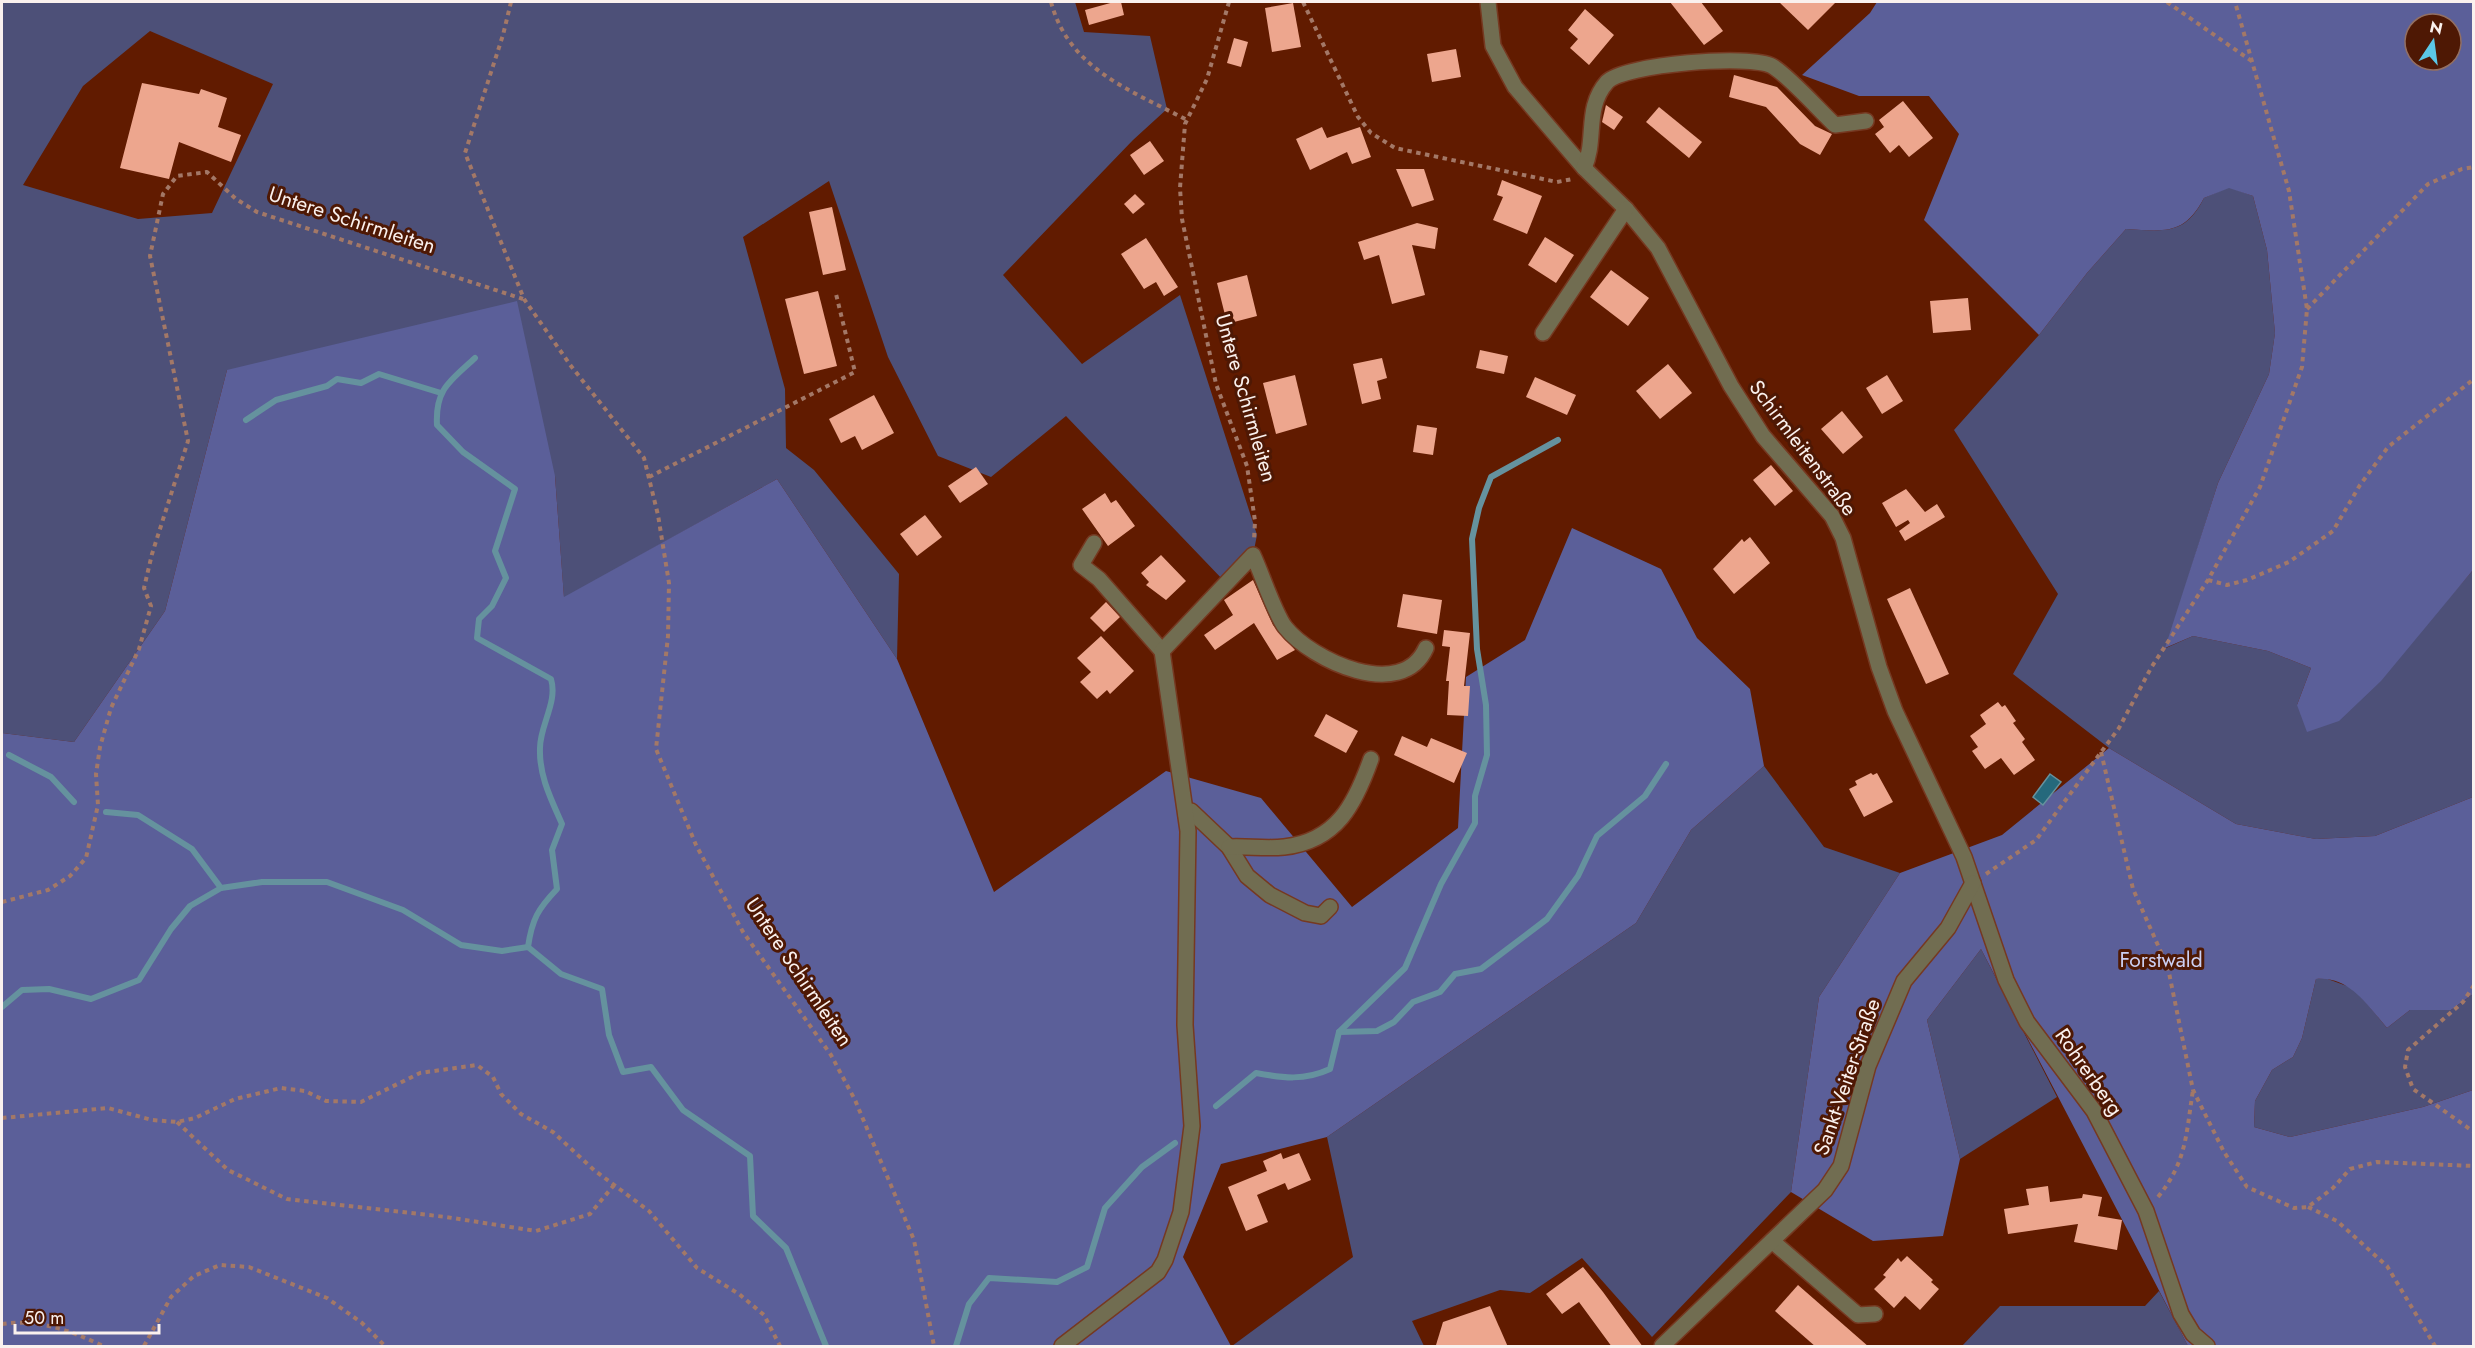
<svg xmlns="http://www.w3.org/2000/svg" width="2475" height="1348" font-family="Jost,sans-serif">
<rect width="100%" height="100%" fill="#611b00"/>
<!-- green -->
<g fill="#4d5078" fill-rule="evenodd">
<path d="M2 2H1075L1084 32 1150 36 1167 109 1133 140 1003 275 1082 364 1180 295 1257 535 1253 555 1225 582 1066 416 991 477 938 456 888 357 829 181 743 237 785 389 786 448 814 470 899 574 897 659 777 479 564 598 555 476 227 370 165 611 74 742 2 733ZM150 31 273 84 212 213 138 219 23 185 83 86Z"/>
<path d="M2229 187 2253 196 2267 250 2275 333 2269 374 2218 483 2166 648 2193 636 2268 651 2311 668 2297 705 2431 619 2473 570V797L2375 836 2316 839 2236 824 2109 748 2013 674 2058 594 1954 430 2039 335 2087 273 2126 229C2164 231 2185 236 2204 198Z"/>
<polygon points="1764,766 1824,847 1900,873 1819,997 1791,1192 1652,1337 1582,1258 1530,1293 1500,1290 1412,1321 1424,1346 1232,1346 1353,1257 1327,1137 1636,923 1691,830"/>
<polygon points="1981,949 2057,1097 1960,1159 1927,1020"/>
<polygon points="2325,978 2355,989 2387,1028 2410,1010 2451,1010 2473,994 2473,1090 2423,1107 2290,1137 2254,1127 2255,1101 2272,1070 2293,1057 2302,1038 2316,979"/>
<polygon points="2159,1291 2188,1346 1962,1346 2000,1306 2145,1306"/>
</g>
<!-- forest -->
<g fill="#5b5f99" fill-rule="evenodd">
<path d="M1877 2H2473V570L2381 681 2339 721 2307 732 2297 705 2311 668 2268 651 2193 636 2165 648 2218 483 2269 374 2275 333 2267 250 2253 196 2229 188 2204 198C2184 236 2164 231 2126 229L2087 273 2039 335 1924 220 1959 134 1929 96H1859L1802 75 1870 13ZM2415 24H2451V60H2415Z"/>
<polygon points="517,301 555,476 564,597 777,479 897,659 994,892 1166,771 1261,798 1352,907 1458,828 1466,677 1525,640 1572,528 1661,569 1697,638 1750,689 1764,766 1691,830 1636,923 1327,1137 1221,1164 1183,1257 1231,1346 2,1346 2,733 74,742 165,611 227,370"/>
<path d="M2109 748 2236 824 2316 839 2375 836 2473 797V994L2451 1010H2410L2387 1028C2368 1006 2349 975 2316 979L2302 1038 2293 1057 2272 1070 2255 1101 2254 1127 2290 1137 2423 1107 2473 1090V1346H2188L1981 949 1927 1020 1960 1159 1943 1236 1873 1241 1791 1192 1819 997 1900 873 2002 835Z"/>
</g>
<!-- water -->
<polygon fill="#25697c" stroke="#65929e" stroke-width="1.5" points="2050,774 2061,782 2043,805 2033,797"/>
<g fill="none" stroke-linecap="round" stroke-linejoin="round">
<!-- stream -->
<g stroke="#65929e" stroke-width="6">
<path d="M475 358C450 381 435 389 437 425L463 452 515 489 495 551 506 578 492 606 479 619 477 638 551 679C558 702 540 725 540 748 539 776 551 799 562 824L552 850 557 889C538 909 532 919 528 947L561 974 602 989 609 1035 623 1072 651 1067 683 1110 750 1156 753 1216 786 1248 826 1346"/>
<polyline points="246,420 276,400 327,386 337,379 361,383 379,374 441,393"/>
<polyline points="9,755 51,777 74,802"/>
<polyline points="106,812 138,815 192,849 221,888 262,882 327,882 403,910 461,945 502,951 528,947"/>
<polyline points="2,1007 22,990 49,989 91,999 139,980 171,929 190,906 221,888"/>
<polyline points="1339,1032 1377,1031 1394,1022 1413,1002 1440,992 1455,974 1481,969 1547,919 1578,876 1597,836 1645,796 1666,764"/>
<path d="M1216 1106 1256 1073C1283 1078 1304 1081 1330 1069L1339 1032 1405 968 1441 884 1475 823V796L1487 755 1486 705 1477 649 1472 539 1479 508 1491 477 1558 440"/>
<polyline points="956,1346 969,1304 989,1278 1057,1282 1087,1267 1105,1208 1142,1167 1175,1143"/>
</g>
</g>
<!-- building -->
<g fill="#eda68e">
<polygon points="1114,2 1121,2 1124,15 1089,25 1085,10"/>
<polygon points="1670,2 1701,2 1723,31 1704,45"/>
<polygon points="1779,2 1836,2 1808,30"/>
<polygon points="1293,3 1301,47 1272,52 1265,8"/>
<polygon points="1585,9 1614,35 1589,65 1570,48 1578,39 1568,30"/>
<polygon points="1234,38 1248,42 1241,67 1227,63"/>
<polygon points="1456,49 1461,77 1432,82 1427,54"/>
<polygon points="1734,75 1777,87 1815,126 1832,134 1820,155 1800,144 1766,107 1729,97"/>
<polygon points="142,83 199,94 201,89 227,98 218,127 241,135 231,162 179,142 169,179 120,168"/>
<polygon points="1903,101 1933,138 1909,157 1899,145 1890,153 1875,134 1884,127 1879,120"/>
<polygon points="1606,105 1623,117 1614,130 1602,122"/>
<polygon points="1659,107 1702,142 1689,158 1646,122"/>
<polygon points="1322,127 1327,138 1360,127 1371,157 1352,164 1347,152 1310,170 1296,139"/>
<polygon points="1150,141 1164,161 1144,175 1130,155"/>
<polygon points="1396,169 1424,169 1434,200 1412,207"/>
<polygon points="1502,180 1542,196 1527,234 1493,220 1503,197 1497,195"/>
<polygon points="1135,194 1145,204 1133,214 1124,204"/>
<polygon points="832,207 846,270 823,275 809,212"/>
<polygon points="1417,223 1438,228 1435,249 1412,245 1425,295 1392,304 1379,255 1364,260 1358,242"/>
<polygon points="1545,237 1574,255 1556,283 1528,265"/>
<polygon points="1146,238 1178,287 1164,296 1156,282 1144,289 1121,254"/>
<polygon points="1611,270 1649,298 1628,326 1590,297"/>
<polygon points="1247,275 1257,316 1234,322 1232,313 1225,315 1217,283"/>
<polygon points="818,291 837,366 804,374 785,299"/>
<polygon points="1968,298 1971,330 1933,333 1930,301"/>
<polygon points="1480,350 1508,356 1504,374 1476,368"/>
<polygon points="1382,358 1387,378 1377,381 1381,399 1362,404 1353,364"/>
<polygon points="1668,364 1692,393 1660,419 1636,391"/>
<polygon points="1295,375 1307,425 1276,434 1263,383"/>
<polygon points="1887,375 1903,401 1882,414 1866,388"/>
<polygon points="1535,377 1576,395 1567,415 1526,397"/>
<polygon points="874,395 894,433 862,450 855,436 841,443 829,419"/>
<polygon points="1842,411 1863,437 1843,454 1821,429"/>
<polygon points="1417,425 1437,428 1433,455 1413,452"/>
<polygon points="1771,465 1793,491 1775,506 1753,480"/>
<polygon points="976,467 988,484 960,503 948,486"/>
<polygon points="1906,489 1925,512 1937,504 1945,517 1905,541 1899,531 1910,523 1908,520 1896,527 1882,503"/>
<polygon points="1105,493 1111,503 1116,500 1135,526 1108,546 1082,509"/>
<polygon points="925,515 942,537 917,556 900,534"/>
<polygon points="1750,537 1770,563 1734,594 1713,569 1742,539 1744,542"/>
<polygon points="1161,555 1186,581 1166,600 1146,585 1149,582 1141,573"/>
<polygon points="1253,580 1273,625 1295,650 1277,660 1254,623 1215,650 1204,635 1233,615 1224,600"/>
<polygon points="1910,588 1949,674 1926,684 1887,599"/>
<polygon points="1403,594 1442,600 1437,634 1397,627"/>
<polygon points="1106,602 1120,617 1104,632 1090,618"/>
<polygon points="1444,630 1470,633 1464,686 1470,686 1468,716 1447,715 1449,681 1446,681 1450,647 1442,646"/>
<polygon points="1101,636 1134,671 1110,694 1107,690 1097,699 1080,682 1091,672 1077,658"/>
<polygon points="1998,702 2002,707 2005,705 2016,721 2013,723 2025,739 2022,742 2035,760 2014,775 2001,758 1985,769 1972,751 1978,747 1970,736 1986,724 1980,715"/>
<polygon points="1326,714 1358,731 1346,753 1314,736"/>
<polygon points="1402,736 1427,747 1431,738 1467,753 1454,783 1394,755"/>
<polygon points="1871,773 1873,775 1877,773 1893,802 1864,817 1849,789 1857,785 1855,781"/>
<polygon points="1281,1153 1283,1159 1299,1153 1311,1180 1288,1190 1285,1183 1257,1195 1268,1222 1246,1231 1228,1187 1267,1171 1263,1161"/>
<polygon points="2048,1186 2050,1202 2082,1198 2083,1194 2102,1197 2098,1216 2122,1220 2117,1250 2074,1242 2078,1224 2008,1234 2004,1209 2029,1205 2026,1189"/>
<polygon points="1907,1256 1933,1280 1931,1282 1939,1289 1920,1310 1905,1296 1894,1308 1874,1289 1886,1277 1883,1275 1898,1258 1901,1262"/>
<polygon points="1583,1267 1603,1292 1643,1347 1612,1347 1579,1302 1562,1314 1546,1294"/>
<polygon points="1798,1285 1869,1347 1816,1347 1775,1311"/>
<polygon points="1490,1306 1508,1347 1436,1345 1443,1322"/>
</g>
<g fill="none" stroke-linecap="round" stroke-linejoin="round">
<!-- minor casing -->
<g stroke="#763921" stroke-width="18">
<g id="minor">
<polyline points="1488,2 1493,46 1515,87 1584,168 1626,209 1658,248 1731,386 1763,436 1832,516 1843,538 1879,667 1895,711 1964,857 2006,980 2027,1022 2094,1111 2146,1211 2181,1314 2193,1334 2207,1346"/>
<path d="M1584 168C1597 140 1584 108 1607 82 1624 64 1751 54 1772 66 1788 75 1820 111 1835 125L1866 121"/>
<polyline points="1543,333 1626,209"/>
<polyline points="1094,543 1081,565 1099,579 1162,651"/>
<polyline points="1186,815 1191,811 1229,847 1247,876 1270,895 1305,913 1321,916 1330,907"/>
<path d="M1229 847C1247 846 1265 849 1284 847 1337 841 1355 804 1371 759"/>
<polyline points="1772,1241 1858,1315 1875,1314"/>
<path d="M1062 1346 1158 1272 1165 1260 1181 1212 1192 1126 1185 1025 1188 831 1162 651 1253 555C1262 574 1274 612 1285 627 1312 661 1402 702 1426 648"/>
<polyline points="1662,1346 1825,1190 1841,1166 1868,1066 1904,981 1948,928 1973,883"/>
</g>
</g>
<!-- path -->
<g stroke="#a37867" stroke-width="4" stroke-dasharray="4.5 4.5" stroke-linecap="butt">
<polyline points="511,2 503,35 465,153 524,299 571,366 644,458 658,515 669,583 668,636 656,749 696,845 743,932 831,1055 855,1100 914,1240 934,1346"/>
<path d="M1051 2C1069 69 1130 90 1187 120"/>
<polyline points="1229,2 1207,79 1185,124 1180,188 1182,219 1216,384 1247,466 1255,521 1254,540"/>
<polyline points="1303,2 1358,117 1371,133 1395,148 1557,182 1573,179"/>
<polyline points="2167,2 2253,62"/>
<polyline points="2307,309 2428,184 2462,169 2474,167"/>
<polyline points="649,477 855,372 836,294"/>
<polyline points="2208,580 2227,585 2247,580 2289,562 2333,531 2360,485 2388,447 2474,379"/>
<polyline points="2101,752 2133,889 2168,968 2193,1090 2224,1152 2247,1187 2294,1208 2308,1207 2333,1188 2350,1169 2377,1162 2474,1166"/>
<polyline points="1986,874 2036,840 2119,728 2151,668 2208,580 2260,487 2302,367 2307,309 2289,191 2235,2"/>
<polyline points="2,902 48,890 70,876 86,858 98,805 96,774 100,747 111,708 139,649 151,606 144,588 152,554 188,441 150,256 163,194 177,176 207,172 236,199 257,212 523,299"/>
<polyline points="2474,985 2463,1002 2408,1050 2405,1067 2413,1089 2474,1132"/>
<polyline points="2,1118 108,1108 152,1120 177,1122 195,1118 235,1099 281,1088 305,1091 326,1101 361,1102 420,1073 477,1065 493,1077 501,1094 521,1114 553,1132 594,1170 649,1211 697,1268 739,1294 764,1315 780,1346"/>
<polyline points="177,1122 228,1170 287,1199 446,1217 536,1231 590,1214 614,1185"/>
<path d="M2158 1197C2187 1161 2186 1134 2193 1090"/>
<polyline points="2308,1207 2337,1221 2387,1266 2435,1346"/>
<path d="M2 1324C40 1319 69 1330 103 1346"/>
<polyline points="144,1346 171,1297 194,1276 220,1265 249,1267 327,1298 362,1323 385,1346"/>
</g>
<!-- minor -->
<use href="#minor" stroke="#716d51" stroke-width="15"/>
</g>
<g text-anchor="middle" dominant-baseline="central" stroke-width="6" stroke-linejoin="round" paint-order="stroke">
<!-- street labels -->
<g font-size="21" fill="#faf1ee" stroke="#4e1804">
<text transform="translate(352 220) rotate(18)">Untere Schirmleiten</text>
<text transform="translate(1246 398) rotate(74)">Untere Schirmleiten</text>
<text transform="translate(1803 448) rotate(53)">Schirmleitenstraße</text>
<text transform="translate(799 972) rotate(56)">Untere Schirmleiten</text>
<text transform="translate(2089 1072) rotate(55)">Rohrerberg</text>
<text transform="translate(1847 1077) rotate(-71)">Sankt-Veiter-Straße</text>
</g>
<!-- park labels -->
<g font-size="21" fill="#ccd0f3" stroke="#4e1804">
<text x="2161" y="960">Forstwald</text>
</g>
</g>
<!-- border -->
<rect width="2475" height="1348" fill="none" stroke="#faf1ee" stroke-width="6"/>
<!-- north arrow -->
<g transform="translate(2433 42) rotate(13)"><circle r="28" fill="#4e1804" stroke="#936f62" stroke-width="1.5"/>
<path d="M0-4.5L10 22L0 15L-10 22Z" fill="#5bc8e7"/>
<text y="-9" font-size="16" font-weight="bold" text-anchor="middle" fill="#faf1ee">N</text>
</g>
<!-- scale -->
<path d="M15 1324v9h144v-9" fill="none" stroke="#faf1ee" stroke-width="3"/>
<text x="24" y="1324" font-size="18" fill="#faf1ee" stroke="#4e1804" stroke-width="4.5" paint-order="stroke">50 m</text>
</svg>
